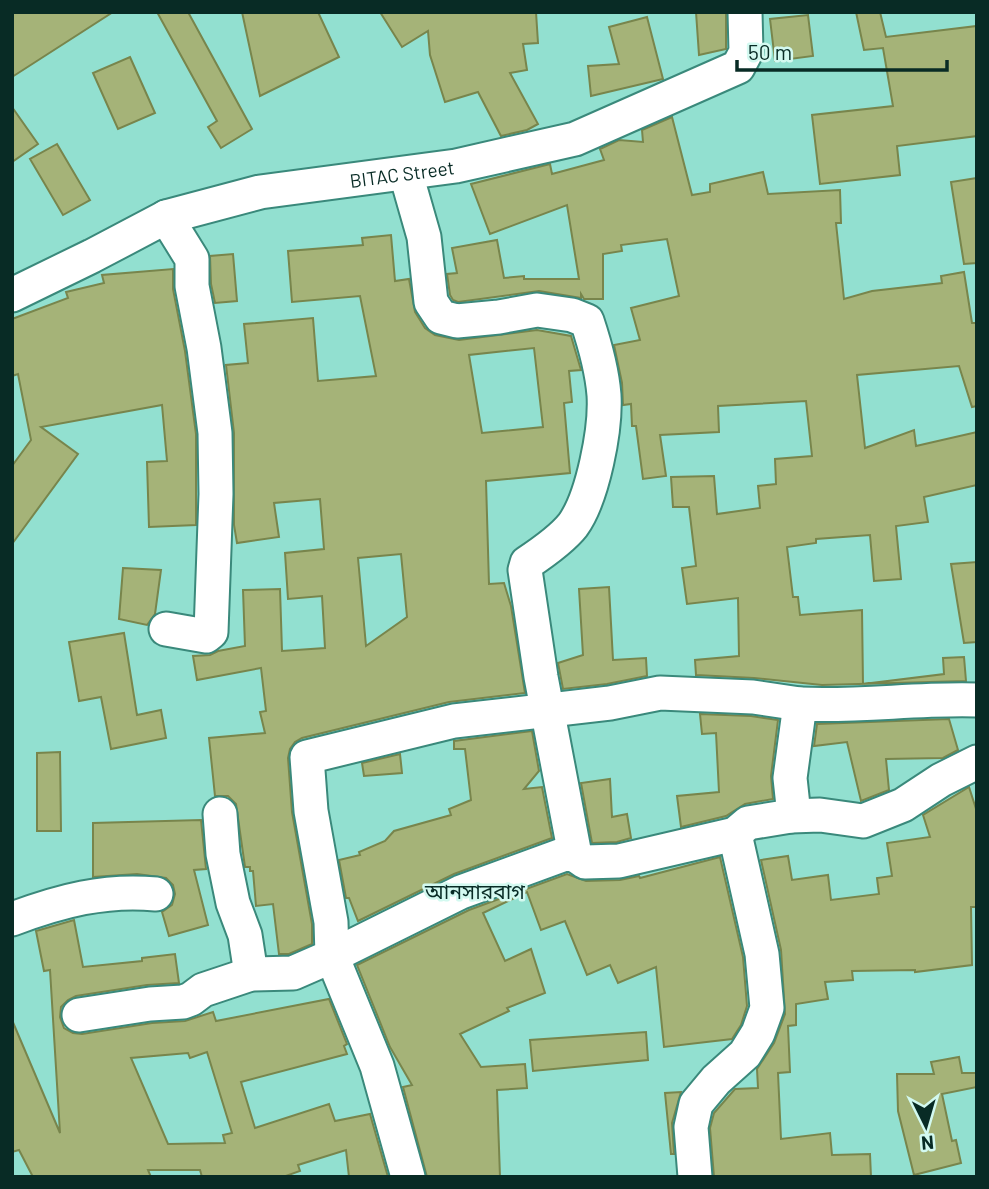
<svg xmlns="http://www.w3.org/2000/svg" width="989" height="1189" font-family="Barlow,'Noto Sans Bengali',sans-serif">
<rect width="100%" height="100%" fill="#92e0d0"/>
<!-- building -->
<g fill="#a5b378" stroke="#78854c" stroke-width="2" fill-rule="evenodd">
<polygon points="12,12 113,12 12,77"/>
<polygon points="157,12 188,12 252,129 221,148 208,127 217,121"/>
<polygon points="242,12 318,12 339,57 260,96"/>
<polygon points="380,12 536,12 538,43 523,44 527,70 510,73 538,124 527,130 501,136 478,92 445,102 430,55 428,31 402,47"/>
<polygon points="696,12 726,12 726,49 699,55"/>
<polygon points="856,12 880,12 886,37 977,26 977,136 897,146 900,175 820,184 812,115 893,106 883,48 864,50"/>
<polygon points="808,15 813,56 775,61 770,19"/>
<polygon points="647,17 663,79 591,96 588,66 619,64 609,27"/>
<polygon points="130,57 155,113 118,129 93,73"/>
<polygon points="12,107 38,144 12,162"/>
<polygon points="672,117 692,195 710,192 710,184 763,172 768,194 840,190 841,223 836,223 844,299 872,291 942,283 941,276 964,272 972,323 977,323 977,406 972,407 959,366 857,375 865,448 914,430 916,446 977,432 977,485 924,497 928,522 896,526 901,579 874,581 870,535 816,539 816,543 787,547 793,597 798,597 800,615 862,610 863,684 944,674 943,658 964,657 966,681 822,685 754,678 696,675 695,660 739,656 738,598 687,604 682,568 696,566 689,507 673,507 671,477 714,476 717,514 760,508 758,486 776,484 775,459 812,456 806,401 718,406 719,432 660,435 666,476 643,479 636,426 632,426 631,404 623,405 622,383 614,345 640,340 631,308 679,296 667,239 621,245 622,251 603,254 603,299 584,299 581,294 581,298 539,291 458,302 453,300 450,295 447,274 457,273 452,248 497,240 504,278 524,276 524,279 579,279 567,205 490,234 471,184 550,164 552,174 604,160 600,149 619,140 643,142 642,130"/>
<polygon points="57,144 90,200 63,215 30,159"/>
<polygon points="977,178 977,263 964,264 951,182"/>
<path d="M391 235 395 281 409 279 415 312 425 328 435 335 459 340 537 330 571 336 581 370 569 371 572 402 564 403 570 473 486 481 489 584 504 583 511 606 525 693 449 702 302 738 295 742 290 749 288 758 292 812 312 924V944L289 954H279L273 904 256 906 253 871H250V867H245L236 804 228 796H215L209 738 265 733 260 712 266 711 261 668 197 680 193 656 210 655 218 651 245 646 243 590 280 589 282 651 325 648 322 596 288 599 285 553 324 549 320 499 274 503 279 537 237 543 234 525V433L226 365 248 363 244 324 313 318 318 381 376 376 360 296 292 302 288 251 363 245 362 238ZM534 348 543 427 482 433 469 355ZM401 554 407 617 366 646 358 558Z"/>
<polygon points="233,254 237,301 215,303 211,284 210,256"/>
<polygon points="173,269 173,289 185,351 196,434 196,525 149,527 147,462 167,461 162,405 41,427 78,454 12,544 12,466 31,440 18,374 12,376 12,319 68,298 66,292 104,283 102,275"/>
<polygon points="977,562 977,642 964,643 951,564"/>
<polygon points="123,568 161,570 155,614 147,625 119,619"/>
<polygon points="609,587 613,660 646,658 647,676 607,684 563,689 558,663 583,655 579,589"/>
<polygon points="124,633 137,715 161,710 166,738 111,749 101,697 79,701 69,642"/>
<polygon points="700,714 751,716 778,720 771,776 773,799 745,804 726,816 681,827 677,796 719,792 716,733 702,734"/>
<polygon points="949,719 958,750 943,758 886,759 889,790 861,801 847,742 814,746 817,724"/>
<polygon points="532,731 539,771 524,789 542,787 552,838 454,874 358,921 349,898 346,898 339,860 360,855 359,852 385,841 394,831 451,815 449,809 471,800 465,749 454,749 454,741"/>
<polygon points="60,752 61,831 37,831 37,753"/>
<polygon points="400,754 402,773 364,776 362,763"/>
<polygon points="610,779 612,817 627,814 631,838 617,842 592,843 581,783"/>
<polygon points="969,787 977,812 977,907 971,907 972,965 915,972 915,970 852,971 853,980 825,982 828,999 796,1004 796,1025 788,1026 790,1072 778,1073 781,1139 830,1133 832,1155 870,1154 871,1177 714,1177 710,1128 714,1113 735,1089 758,1088 757,1069 774,1043 785,1014 781,950 761,860 788,856 792,880 828,875 831,900 879,894 877,878 892,876 887,843 930,837 923,815"/>
<polygon points="201,820 206,869 194,870 208,925 169,936 162,912 172,905 175,894 173,885 166,878 137,874 93,877 93,823"/>
<polygon points="720,857 743,957 747,1006 741,1025 732,1039 664,1047 656,967 618,983 610,965 587,975 565,921 541,930 527,892 483,913 505,961 531,949 545,993 507,1008 509,1011 460,1034 481,1067 525,1064 527,1088 497,1090 500,1177 427,1177 403,1087 412,1085 390,1047 357,965 469,910 567,874 586,881 620,880 639,876 640,878"/>
<path d="M74 920 83 967 142 961V958L175 954 179 983 147 985 76 996 68 1000 61 1007 60 1017 64 1028 73 1033 82 1034 152 1023 185 1021 213 1012 216 1021 329 999 347 1044 344 1046 347 1054 241 1082 255 1128 329 1104 335 1121 370 1114 388 1177H349L346 1150 298 1165 300 1171 283 1177H202L200 1170H148L151 1177H33L19 1150 12 1152V1020L60 1133 50 970 44 971 36 931ZM207 1052 232 1133 223 1135 225 1143 168 1144 131 1058 188 1053 190 1058Z"/>
<polygon points="646,1032 648,1060 533,1071 530,1040"/>
<polygon points="959,1057 962,1073 977,1073 977,1087 942,1094 952,1141 956,1140 961,1163 914,1175 898,1111 897,1074 934,1074 931,1062"/>
<polygon points="681,1092 672,1123 674,1154 671,1154 665,1093"/>
</g>
<g fill="none" stroke-linecap="round" stroke-linejoin="round">
<!-- minor casing -->
<g stroke="#3a897b" stroke-width="37">
<g id="minor">
<path d="M406 174 424 237 431 302 441 317 457 321 499 317 537 310 572 315 587 321C595 345 602 370 604 395 606 429 593 497 573 525 562 539 542 553 527 563L525 570 541 677 575 855 585 862 619 861 735 834 748 823 791 816 793 806 790 778 800 704C859 707 918 698 977 700"/>
<polyline points="166,217 192,259 192,286 204,348 215,433 216,494 211,632 206,636 166,629"/>
<path id="s1" d="M12 295 92 256 166 217 260 192 456 166 575 139 738 67 746 52 745 12"/>
<polyline points="220,814 223,854 233,903 245,935 251,974"/>
<polyline points="791,816 820,815 863,821 903,805 941,780 977,762"/>
<path d="M12 919C60 901 105 889 156 894"/>
<polyline points="79,1015 150,1004 183,1002 191,999 203,990 251,974 293,973 332,956 331,922 311,811 307,757 454,721 610,703 660,693 753,697 800,704"/>
<polyline points="408,1177 377,1066 332,956 461,892 565,854 575,855"/>
<polyline points="695,1177 691,1127 696,1104 716,1080 745,1054 758,1033 767,1008 762,954 735,834"/>
</g>
</g>
<!-- minor -->
<use href="#minor" stroke="#fff" stroke-width="33"/>
</g>
<g text-anchor="middle" dominant-baseline="central" stroke-width="5" stroke-linejoin="round" paint-order="stroke">
<!-- street labels -->
<g font-size="19" fill="#082b25" stroke="#d3f9f0">
<text stroke="none"><textPath href="#s1" startOffset="413">BITAC Street</textPath></text>
</g>
<!-- neighbourhood labels -->
<g font-size="21" fill="#082b25" stroke="#d3f9f0">
<text x="475" y="890">আনসারবাগ</text>
</g>
</g>
<!-- border -->
<rect width="989" height="1189" fill="none" stroke="#082b25" stroke-width="28"/>
<!-- north arrow -->
<g transform="translate(926 1126) rotate(175)" stroke="#d3f9f0" stroke-width="5" paint-order="stroke">
<path d="M0-5L12 26L0 18L-12 26Z" fill="#082b25"/>
<text y="-10" font-size="19" font-weight="bold" text-anchor="middle" fill="#082b25">N</text>
</g>
<!-- scale -->
<path d="M737 60v10h210v-10" fill="none" stroke="#082b25" stroke-width="3.5"/>
<text x="748" y="60" font-size="21" fill="#082b25" stroke="#d3f9f0" stroke-width="5" paint-order="stroke">50 m</text>
</svg>
